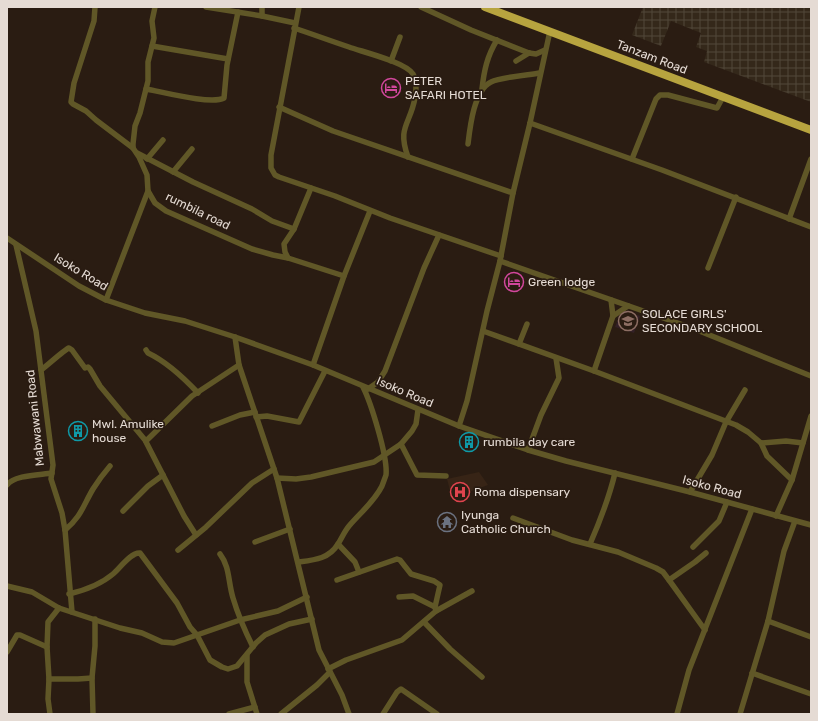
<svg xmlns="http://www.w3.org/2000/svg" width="818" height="721" font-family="Rubik,sans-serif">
<defs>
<pattern id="industrial-grid" width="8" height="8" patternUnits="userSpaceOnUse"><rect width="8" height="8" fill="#34281a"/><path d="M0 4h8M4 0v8" fill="none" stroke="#51473a"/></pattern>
</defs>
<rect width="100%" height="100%" fill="#2a1c12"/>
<!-- built -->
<polygon fill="#372416" points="479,472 488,485 452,498 447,479"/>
<!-- industrial -->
<polygon fill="url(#industrial-grid)" points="643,7 811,7 811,102 704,62 707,51 696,47 701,33 671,21 661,46 632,35"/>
<!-- education -->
<polygon fill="#332026" points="622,310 640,316 634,333 615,327"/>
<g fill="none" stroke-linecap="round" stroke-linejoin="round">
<!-- minor -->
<g stroke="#605727" stroke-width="5.5">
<polyline points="95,7 94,21 74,83 71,102 73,104 86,111 96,120 133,148"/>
<polyline points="155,7 152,21 154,38 148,62 148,81 140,113 135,126 133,144 133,148 139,157 147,175 148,191 155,203 166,211 252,249 273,255 288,258"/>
<polyline points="206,7 262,16 295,23"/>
<polyline points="299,7 271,155 271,168 275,175 279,177 335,196 390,218 501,256"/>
<polyline points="421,7 471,30 529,53 536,54 545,50"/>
<polyline points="262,16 262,7"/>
<path d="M294 28C312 34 331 41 349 47 363 52 405 62 413 74 417 80 416 92 415 98 410 125 397 127 408 157"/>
<polyline points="152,46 228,59"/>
<polyline points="391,61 400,37"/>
<polyline points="516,61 529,53"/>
<path d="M146 89C163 92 211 105 224 98L227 65 238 12"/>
<path d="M482 89C484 71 487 56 497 40"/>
<polyline points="279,107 333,131 513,193"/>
<polyline points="530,123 662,170 811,227"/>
<path d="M468 144C470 127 474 90 491 82 501 77 528 75 540 73"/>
<polyline points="137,153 193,182 252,209 272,221 294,229"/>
<polyline points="147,159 163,140"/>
<polyline points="632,159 656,99 660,95 668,95 717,108 723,97"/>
<polyline points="173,172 192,149"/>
<polyline points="311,188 294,229 284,244 285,252 288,258 344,276"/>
<polyline points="789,219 811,159"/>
<polyline points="7,238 79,286 106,300 145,313 185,321 235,337 313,365 459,426 528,450 566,461 690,492 811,525"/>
<polyline points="16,245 36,331 53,465 51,479 62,513 65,530 72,612"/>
<polyline points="500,261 692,328 811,376"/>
<polyline points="708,268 736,197"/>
<polyline points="106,300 148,191"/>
<polyline points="613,316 628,306"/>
<polyline points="483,331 594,371 736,425 748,432 761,443 786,441 803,443"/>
<polyline points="235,337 239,365 277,478 319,650 342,695 349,714"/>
<polyline points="519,344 527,324"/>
<path d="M146 350 148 353C167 362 183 377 198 393"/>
<polyline points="313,365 344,276 370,211"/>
<path d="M41 370C47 366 65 349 69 348L72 350 85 368 88 367 90 369 100 386 145 440 184 516 196 535"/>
<polyline points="594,371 613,316 611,300"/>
<polyline points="368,389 378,382 385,371 424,268 439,235"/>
<polyline points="256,417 267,416 299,422 325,371"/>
<polyline points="212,426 240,415 255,412"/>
<polyline points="459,426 467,401 487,311 500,261 513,193 530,123 550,31"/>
<polyline points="146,441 192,396 239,365"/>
<polyline points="761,443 767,456 792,480"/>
<polyline points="401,444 417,475 446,476"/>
<polyline points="528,450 541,415 559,378 556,358"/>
<polyline points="277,478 296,479 311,477 374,462 401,444 412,431 416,424 418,410"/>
<path d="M7 485C14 475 40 475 52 473"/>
<polyline points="690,492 712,455 726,422 745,390"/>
<polyline points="123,511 148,486 163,475"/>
<polyline points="776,516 792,480 811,416"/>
<polyline points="513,518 572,540 618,552 656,568 663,572 669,580 705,630"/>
<path d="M65 530C81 517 83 506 93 489 98 481 104 473 110 466"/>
<polyline points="255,542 290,529"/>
<polyline points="338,544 355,562 359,572"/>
<path d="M590 544C600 521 609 498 615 473"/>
<polyline points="693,547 719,521 727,502"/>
<polyline points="178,550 206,527 252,483 274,469"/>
<path d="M220 554C230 567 228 582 233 598 238 615 245 631 253 647"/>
<path d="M298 562C314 560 329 559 338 544 342 538 344 532 349 526 360 513 374 502 382 486 383 483 385 478 386 475 388 457 371 403 363 387"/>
<polyline points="337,580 397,559 400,560 411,574 434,581 440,585 435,607 436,611"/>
<polyline points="669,580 695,562 706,553"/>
<polyline points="7,586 32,592 59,608 120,628 142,633 162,642 174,643 240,620 278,611 307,597"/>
<path d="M69 594C86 590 100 585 113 574 120 568 131 552 140 553L177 603 190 627 197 635 210 660 222 667 228 669 237 666 256 643 265 635 289 624 312 619"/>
<polyline points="399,597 413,596 435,607"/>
<polyline points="768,621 811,637"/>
<polyline points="424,622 450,649 482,677"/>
<polyline points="7,652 17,635 20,635 47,647"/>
<polyline points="247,655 247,682 257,714"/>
<polyline points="328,669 346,660 402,640 436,611 472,591"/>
<polyline points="752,673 811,694"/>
<polyline points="49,679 78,679 92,678"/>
<polyline points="50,714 48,699 49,679 47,647 48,622 59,608"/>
<polyline points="93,714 92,678 95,646 95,619"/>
<polyline points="229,714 255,707"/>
<polyline points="281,714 317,685 330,672"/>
<polyline points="383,714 397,692 401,689 437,714"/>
<polyline points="677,714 689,670 752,509"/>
<polyline points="740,714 768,621 784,551 795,521"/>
</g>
<!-- highway -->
<polyline stroke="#b7a43f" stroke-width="8" points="485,7 811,130"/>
</g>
<!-- icons -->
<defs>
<g id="hotel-ring" transform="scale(1)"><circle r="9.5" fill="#2a1c12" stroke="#d1479c" stroke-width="1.5"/><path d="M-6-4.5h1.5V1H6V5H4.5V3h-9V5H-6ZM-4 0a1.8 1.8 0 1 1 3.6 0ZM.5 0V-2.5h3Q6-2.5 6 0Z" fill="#d1479c"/></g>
<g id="school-ring" transform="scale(1)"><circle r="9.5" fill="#2a1c12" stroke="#8d6e63" stroke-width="1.5"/><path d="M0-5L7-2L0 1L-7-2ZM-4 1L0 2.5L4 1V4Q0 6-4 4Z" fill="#8d6e63"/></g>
<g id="building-ring" transform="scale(1)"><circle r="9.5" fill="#2a1c12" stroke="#0f9aa8" stroke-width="1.5"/><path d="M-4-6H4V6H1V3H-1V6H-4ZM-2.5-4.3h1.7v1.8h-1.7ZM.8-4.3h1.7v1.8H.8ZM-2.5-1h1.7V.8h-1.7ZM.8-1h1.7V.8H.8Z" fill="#0f9aa8"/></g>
<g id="hospital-ring" transform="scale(1)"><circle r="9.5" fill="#2a1c12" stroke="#e0444e" stroke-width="1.5"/><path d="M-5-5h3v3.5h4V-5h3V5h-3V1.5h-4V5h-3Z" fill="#e0444e"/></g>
<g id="temple-ring" transform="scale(1)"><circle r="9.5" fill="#2a1c12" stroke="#6b7280" stroke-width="1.5"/><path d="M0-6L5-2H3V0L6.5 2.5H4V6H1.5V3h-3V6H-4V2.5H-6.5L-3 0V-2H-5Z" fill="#6b7280"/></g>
</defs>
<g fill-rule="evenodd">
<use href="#hotel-ring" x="391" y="88"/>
<use href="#hotel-ring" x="514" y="282"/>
<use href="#school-ring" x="628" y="321"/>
<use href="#building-ring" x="78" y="431"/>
<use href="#building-ring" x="469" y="442"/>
<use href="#hospital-ring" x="460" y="492"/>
<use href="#temple-ring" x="447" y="522"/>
</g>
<g text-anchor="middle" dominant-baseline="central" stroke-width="3.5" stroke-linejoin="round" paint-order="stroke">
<!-- street labels -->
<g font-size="12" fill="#e5dbd4" stroke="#2a1c12">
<text transform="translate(652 57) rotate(21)">Tanzam Road</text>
<text transform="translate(198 211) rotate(26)">rumbila road</text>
<text transform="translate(81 272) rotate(31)">Isoko Road</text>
<text transform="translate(405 392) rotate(23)">Isoko Road</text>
<text transform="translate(35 418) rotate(-96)">Mabwawani Road</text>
<text transform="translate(712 487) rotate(15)">Isoko Road</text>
</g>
<!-- poi labels -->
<g font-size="12" fill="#e5dbd4" stroke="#2a1c12" text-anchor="start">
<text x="405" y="81">PETER<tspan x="405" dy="14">SAFARI HOTEL</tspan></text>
<text x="528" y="282">Green lodge</text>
<text x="642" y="314">SOLACE GIRLS'<tspan x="642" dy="14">SECONDARY SCHOOL</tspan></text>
<text x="92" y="424">Mwl. Amulike<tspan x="92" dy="14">house</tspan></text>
<text x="483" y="442">rumbila day care</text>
<text x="474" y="492">Roma dispensary</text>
<text x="461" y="515">Iyunga<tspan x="461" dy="14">Catholic Church</tspan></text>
</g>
</g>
<!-- border -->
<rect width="818" height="721" fill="none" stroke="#e5dbd4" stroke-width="16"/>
</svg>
